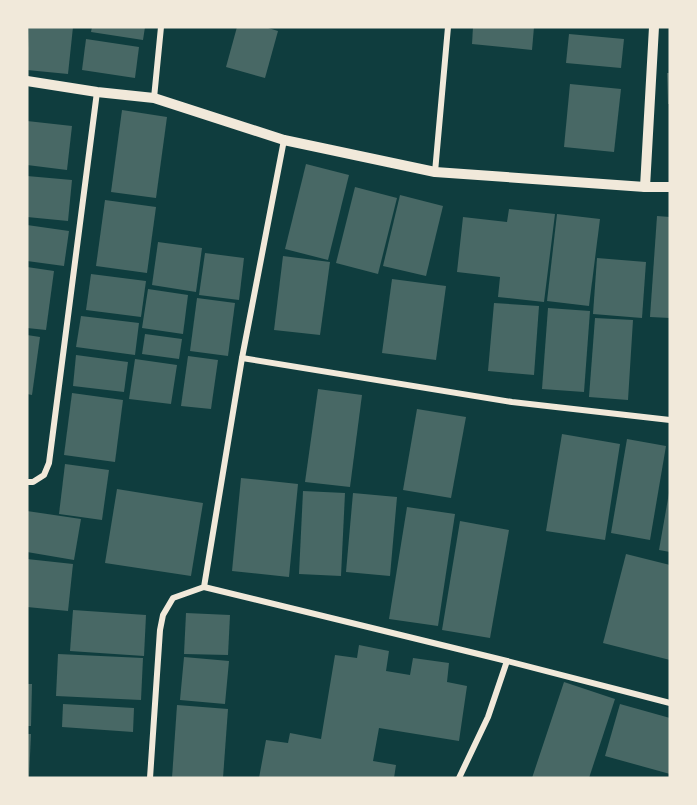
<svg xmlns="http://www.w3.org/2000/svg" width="697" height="805" font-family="'Fira Sans Condensed',sans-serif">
<rect width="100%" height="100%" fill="#0f3d3e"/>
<!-- building -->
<g fill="#486865">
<polygon points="29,27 73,27 68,74 27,70"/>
<polygon points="92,27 145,27 143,40 91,32"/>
<polygon points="237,27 265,27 278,31 265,78 226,67"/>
<polygon points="473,27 534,27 532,50 472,44"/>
<polygon points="569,34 624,39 621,68 566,63"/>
<polygon points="86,39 139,47 135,78 82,70"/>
<polygon points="667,73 670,73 670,104 668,104"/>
<polygon points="570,84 621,89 614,152 564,147"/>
<polygon points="122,110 167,117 156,198 111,192"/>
<polygon points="27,121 72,126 67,170 27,165"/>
<polygon points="306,164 349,175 328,260 285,249"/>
<polygon points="27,176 72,180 68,221 27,217"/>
<polygon points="355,187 397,198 378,274 336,263"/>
<polygon points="400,195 443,206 426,276 383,266"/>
<polygon points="105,200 156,207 147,273 96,266"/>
<polygon points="509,209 555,214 544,302 498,297 500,277 457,272 463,217 507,222"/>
<polygon points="557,214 600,219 589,306 547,301"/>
<polygon points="657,216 670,217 670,318 650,317"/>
<polygon points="27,225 69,231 64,266 27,261"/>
<polygon points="158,242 202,248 196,292 152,285"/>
<polygon points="205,253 244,258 239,300 199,295"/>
<polygon points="283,256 330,262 320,335 274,330"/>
<polygon points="597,258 646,262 642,318 593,314"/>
<polygon points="27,267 54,271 46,330 27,328"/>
<polygon points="91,274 146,281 141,317 86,310"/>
<polygon points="392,279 446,286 436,360 382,353"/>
<polygon points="148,289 188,295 183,334 142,328"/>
<polygon points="197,298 235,303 228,356 190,351"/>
<polygon points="494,303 539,306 534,375 488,371"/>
<polygon points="548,308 590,311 584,392 542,389"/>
<polygon points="81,316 139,323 135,355 76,347"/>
<polygon points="595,318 633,320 628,400 589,397"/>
<polygon points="145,334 182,339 179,359 142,354"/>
<polygon points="27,335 40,337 32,395 27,394"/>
<polygon points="76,355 128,362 124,392 73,386"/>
<polygon points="188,356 218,360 211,409 181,406"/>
<polygon points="135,359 177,365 171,404 129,399"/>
<polygon points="318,389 362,395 350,487 305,482"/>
<polygon points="72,393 123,400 115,462 64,455"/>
<polygon points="417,409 466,417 451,498 403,490"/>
<polygon points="562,434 620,444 605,540 546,531"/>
<polygon points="627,439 666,446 650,540 611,533"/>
<polygon points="65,464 109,470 102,520 59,514"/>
<polygon points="241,478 298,484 289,577 232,571"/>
<polygon points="117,489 203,503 191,576 105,563"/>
<polygon points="303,491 345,493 341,576 299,574"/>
<polygon points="353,493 397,497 390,576 346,572"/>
<polygon points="669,493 670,493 670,552 659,550"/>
<polygon points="407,507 455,514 438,626 389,619"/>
<polygon points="27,511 81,519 74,560 27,552"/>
<polygon points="460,521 509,530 490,638 442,630"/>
<polygon points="626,554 670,565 670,660 603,643"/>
<polygon points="27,559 73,564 68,611 27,607"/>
<polygon points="73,610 146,615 144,656 70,651"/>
<polygon points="186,613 230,615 228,655 184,654"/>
<polygon points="359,645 389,651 386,671 410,675 413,658 449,663 447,682 467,686 459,741 379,728 373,761 396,765 394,778 259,778 266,740 288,743 290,733 321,739 335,655 357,658"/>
<polygon points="58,654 143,658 141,700 56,696"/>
<polygon points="184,657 229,661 225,704 180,700"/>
<polygon points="564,682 615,699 589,778 532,778"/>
<polygon points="27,684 32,684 31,726 27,726"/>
<polygon points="63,704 134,708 133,732 62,727"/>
<polygon points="620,704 670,718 670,774 605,756"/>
<polygon points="177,705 228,709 223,778 172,778"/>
<polygon points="27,734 31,734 29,778 27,778"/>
</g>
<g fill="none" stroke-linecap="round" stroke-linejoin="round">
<!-- minor -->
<g stroke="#f1e9da" stroke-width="6">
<polyline points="154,98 161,27"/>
<polyline points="435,172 448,27"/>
<polyline points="242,358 512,402 670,420"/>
<polyline points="27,482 33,482 44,475 49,463 97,92"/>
<polyline points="204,587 507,661 670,703"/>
<polyline points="150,778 160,630 163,615 173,598 204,587 242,358 284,140"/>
<polyline points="459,778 488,717 507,661"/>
</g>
<!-- tertiary -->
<g stroke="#f1e9da" stroke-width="10">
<polyline points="27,81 97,92 154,98 284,140 435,172 645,187 670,187"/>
<polyline points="645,187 654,27"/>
</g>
</g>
<!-- border -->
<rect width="697" height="805" fill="none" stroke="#f1e9da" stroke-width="57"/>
</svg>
